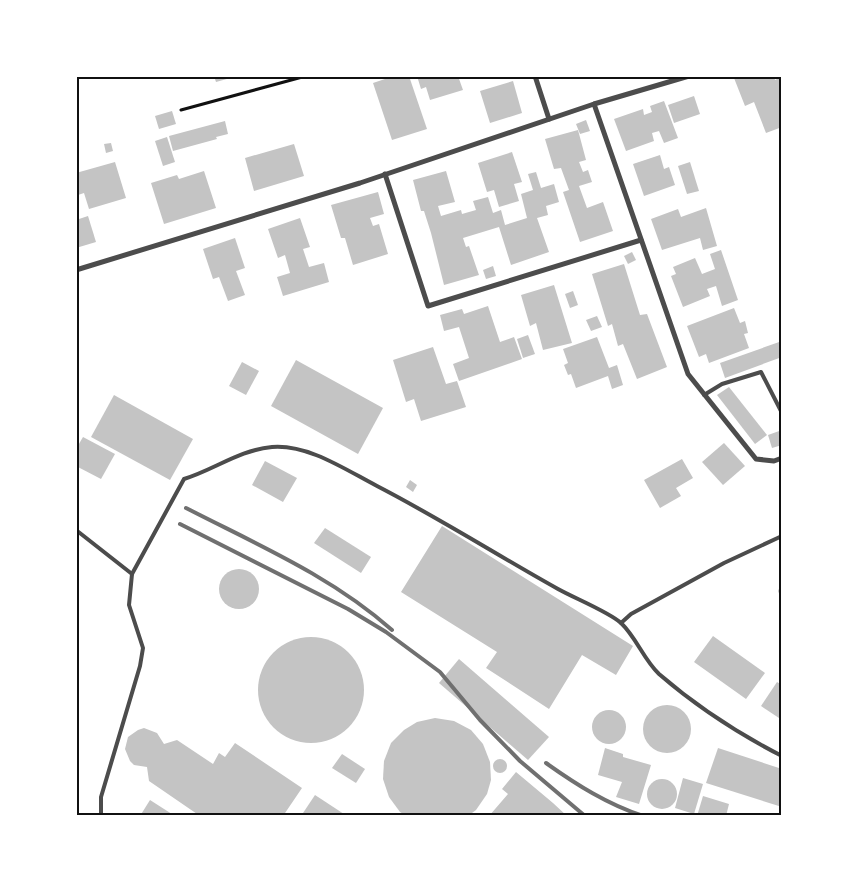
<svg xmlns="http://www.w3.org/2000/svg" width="858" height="892" font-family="Karla,sans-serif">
<rect width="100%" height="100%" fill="#fff"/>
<!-- building -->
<g fill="#c4c4c4">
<polygon points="214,76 234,76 234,77 216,82"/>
<polygon points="394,76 409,76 427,129 392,140 373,83"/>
<polygon points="417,76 458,76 463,90 430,100 426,87 421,89"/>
<polygon points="738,76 774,76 775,80 781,77 782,127 766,133 754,102 745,106 734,78"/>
<polygon points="513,81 522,113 490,123 480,91"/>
<polygon points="694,96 700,114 674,123 668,105"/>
<polygon points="664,101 678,138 664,143 659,131 652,133 654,141 626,151 614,119 643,109 644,115 652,112 650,106"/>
<polygon points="172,111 176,124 159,129 155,116"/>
<polygon points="586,120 590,131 580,134 576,124"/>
<polygon points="225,121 228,134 216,137 217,139 173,151 169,136"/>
<polygon points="578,130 586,160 579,162 583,172 588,170 592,182 579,186 587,208 603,202 613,231 580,242 563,192 569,190 561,168 554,169 545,139"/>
<polygon points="167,137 175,162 163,166 155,141"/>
<polygon points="111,143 113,151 106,153 104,144"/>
<polygon points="294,144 304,176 254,191 245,158"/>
<polygon points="512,152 522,182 514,184 519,201 499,207 494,190 487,192 478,163"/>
<polygon points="660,155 664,169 669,167 675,185 644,196 633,164"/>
<polygon points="115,162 126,198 89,209 84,193 78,195 76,173"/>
<polygon points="690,162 699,191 687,194 678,166"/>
<polygon points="204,171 216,208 164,224 151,183 177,175 179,179"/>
<polygon points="446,171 455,202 438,206 441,216 461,210 462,214 476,210 473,201 488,197 493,213 501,210 505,225 527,218 521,194 533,190 528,174 536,172 541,188 554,184 559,202 546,206 548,215 537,218 549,252 511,265 499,227 463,238 466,247 469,246 479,275 444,285 431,233 424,211 421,211 413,180"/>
<polygon points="378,192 384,214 370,218 373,226 379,224 388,254 353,265 345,238 341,238 331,205"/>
<polygon points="706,208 717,246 703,250 700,238 662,250 651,219 678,209 681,217"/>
<polygon points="88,216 96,242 76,248 76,220"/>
<polygon points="300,218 310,247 303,249 309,267 324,263 329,282 283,296 277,277 290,273 285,255 278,258 268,229"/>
<polygon points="235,238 245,268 236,271 245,295 228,301 219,277 213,279 203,249"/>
<polygon points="721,250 738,300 722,306 716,286 707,289 710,296 683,307 671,276 676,274 673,267 695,258 702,274 715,269 710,254"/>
<polygon points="632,252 636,260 628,264 624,256"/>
<polygon points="624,264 640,315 647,314 667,367 637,379 623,344 618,346 612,324 608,326 592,274"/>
<polygon points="493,266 496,276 486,279 483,270"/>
<polygon points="554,285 572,343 543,350 536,323 530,326 521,295"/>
<polygon points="573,291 578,305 570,308 565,294"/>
<polygon points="488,306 500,342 514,337 522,359 459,381 453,364 469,358 459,327 444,331 440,315 462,309 464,314"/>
<polygon points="734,308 740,323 745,321 748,333 744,334 749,348 709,363 706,354 699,357 687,326"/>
<polygon points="597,316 602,327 591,331 586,320"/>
<polygon points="528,335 535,354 523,358 517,339"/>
<polygon points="597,337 609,368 617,365 623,385 612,389 608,376 576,388 571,374 568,375 564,365 568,363 563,349"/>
<polygon points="782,341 782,357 725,378 720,363"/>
<polygon points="433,347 446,384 457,381 466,407 421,421 414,399 406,402 393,360"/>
<polygon points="296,360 383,408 358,454 271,406"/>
<polygon points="242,362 259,371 246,395 229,386"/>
<polygon points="729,387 767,435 755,444 717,395"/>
<polygon points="114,395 193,439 170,480 91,437"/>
<polygon points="782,430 782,445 772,448 768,435"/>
<polygon points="83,437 115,454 101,479 76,466 76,449"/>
<polygon points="724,443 745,466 723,485 702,462"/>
<polygon points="682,459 693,478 676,488 681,496 660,508 644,480"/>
<polygon points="265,461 297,478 283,502 252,485"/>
<polygon points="410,480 417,485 413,492 406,487"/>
<polygon points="442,526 633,646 616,675 582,655 549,709 486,668 497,652 401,592"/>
<polygon points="325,528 371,557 361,573 314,543"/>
<circle cx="239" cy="589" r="20"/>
<polygon points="782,582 782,601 778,591"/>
<polygon points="713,636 765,673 746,699 694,662"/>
<circle cx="311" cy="690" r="53"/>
<polygon points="459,659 549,737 528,760 439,683"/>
<polygon points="777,682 782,685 782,714 779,718 761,706"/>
<circle cx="667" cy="729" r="24"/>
<circle cx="609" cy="727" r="17"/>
<polygon points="435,718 454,721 471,730 483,744 490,762 491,780 487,794 476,810 468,816 407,816 400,812 389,797 383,779 384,761 391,743 404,730 417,722"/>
<polygon points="144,728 157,733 164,744 177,740 213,764 219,753 225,757 235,743 302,788 283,816 200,816 149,781 147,767 134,765 130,761 125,749 128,737 138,730"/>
<polygon points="605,748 623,754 623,757 651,765 639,804 616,797 622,782 598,775"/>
<polygon points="718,748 782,769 782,807 706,783"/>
<polygon points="342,754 365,769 356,783 332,768"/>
<circle cx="500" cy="766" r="7"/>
<polygon points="516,772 553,803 567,816 489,816 508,794 502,789"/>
<polygon points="683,778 703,784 694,814 675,808"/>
<circle cx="662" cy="794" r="15"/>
<polygon points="315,795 347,816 301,816"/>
<polygon points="703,796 729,804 726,816 697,816"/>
<polygon points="150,800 175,816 140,816"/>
</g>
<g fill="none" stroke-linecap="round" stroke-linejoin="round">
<!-- path -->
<polyline stroke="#111" stroke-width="3" points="181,110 306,76"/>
<!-- service -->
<g stroke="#4c4c4c" stroke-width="4">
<polyline points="704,395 722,384 761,372 782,413"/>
<polyline points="76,530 132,574"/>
<polyline points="621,623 631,614 724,563 782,536"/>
<path d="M101 816V797L140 666 143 648 129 605 132 574 184 479C214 470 239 450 272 447 308 444 346 470 377 486 439 518 497 555 558 589 574 598 609 612 621 623 636 637 644 660 659 674 696 706 739 734 782 756"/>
</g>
<!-- minor -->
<g stroke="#4c4c4c" stroke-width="5">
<polyline points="535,76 549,119"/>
<polyline points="594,104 688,374 756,459 774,461 782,458"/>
<polyline points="385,174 428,306 641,240"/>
<polyline points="76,270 360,183 594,104 689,76"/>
</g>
<!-- rail -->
<g stroke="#707070" stroke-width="4">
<path d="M186 508C258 545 331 576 392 630"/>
<polyline points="180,524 348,609 386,632 440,672 480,720 520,761 585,816"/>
<path d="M546 763C577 785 607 804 643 816"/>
</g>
</g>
<!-- border -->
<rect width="858" height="892" fill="none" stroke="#ffffff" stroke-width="155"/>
<rect x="78" y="78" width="702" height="736" fill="none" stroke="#111" stroke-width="2"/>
</svg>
